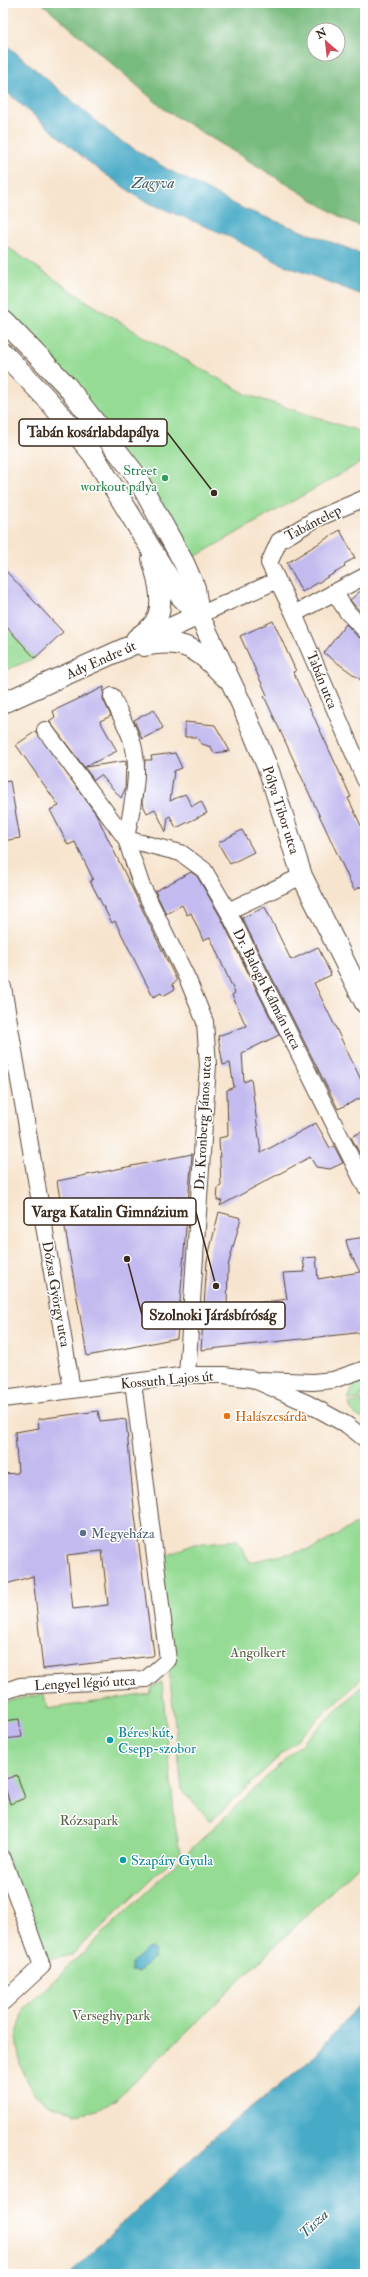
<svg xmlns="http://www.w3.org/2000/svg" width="368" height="2277" font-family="'IM FELL Double Pica',serif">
<rect width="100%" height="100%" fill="#fff"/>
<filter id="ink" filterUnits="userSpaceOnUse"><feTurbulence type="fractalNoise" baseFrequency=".025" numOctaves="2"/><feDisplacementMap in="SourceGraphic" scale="8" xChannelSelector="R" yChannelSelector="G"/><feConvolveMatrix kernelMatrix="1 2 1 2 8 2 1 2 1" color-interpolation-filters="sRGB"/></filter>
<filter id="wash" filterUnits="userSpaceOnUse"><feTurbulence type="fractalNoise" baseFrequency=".012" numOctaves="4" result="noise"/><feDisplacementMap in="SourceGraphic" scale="16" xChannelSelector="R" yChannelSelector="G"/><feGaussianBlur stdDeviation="0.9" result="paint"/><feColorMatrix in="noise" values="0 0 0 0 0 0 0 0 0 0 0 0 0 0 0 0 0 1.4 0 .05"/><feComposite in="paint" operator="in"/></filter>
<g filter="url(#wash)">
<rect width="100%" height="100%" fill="#f7e4ce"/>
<!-- green -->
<g fill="#95db94" stroke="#688259">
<polygon points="3,244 82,298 142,336 248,395 365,433 365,460 184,563 153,505 3,320"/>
<polygon points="3,623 35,658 3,671"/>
<polygon points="365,1380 365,1394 361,1395 361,1399 348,1400 353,1387"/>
<path d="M362 1401 363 1407H365V1419C357 1417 350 1412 349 1403Z"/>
<polygon points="355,1524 365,1536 365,1675 211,1821 182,1790 157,1560 194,1544 237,1540 250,1562 315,1548"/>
<polygon points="162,1683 175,1824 180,1852 72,1955 44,1961 3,1846 3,1702 44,1694 47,1709 150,1694 153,1686"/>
<polygon points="365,1683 365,1859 116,2100 98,2110 75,2114 50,2105 33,2093 20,2064 16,2037 25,2008"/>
</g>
<!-- forest -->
<path fill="#78bb7e" stroke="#5a724e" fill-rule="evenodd" d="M42 3H365V228L344 219 164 109ZM314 30H338V54H314Z"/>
<!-- water -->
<g fill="#46aac6" stroke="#406a72">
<polygon points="3,42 116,138 167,169 244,209 365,255 365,296 279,263 224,234 142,200 91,164 3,89"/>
<polygon points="152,1948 155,1951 154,1957 139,1972 131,1971 131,1964 146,1949"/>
<polygon points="365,1998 365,2274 70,2274 99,2245 221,2131 307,2064"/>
</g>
<g id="blocks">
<!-- building -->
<g fill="#c3bbef" fill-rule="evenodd">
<polygon points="340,530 355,558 344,564 345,567 302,592 287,563"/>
<polygon points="3,568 63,632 35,658 3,623"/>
<polygon points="365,587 365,617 350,600"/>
<polygon points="273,621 296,671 293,672 351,797 348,798 365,834 365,885 354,890 264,696 267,695 240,636"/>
<polygon points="346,624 358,637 365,639 365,683 324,653"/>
<polygon points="104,687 103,699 111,716 100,721 117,751 85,767 126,761 125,789 121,798 101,775 94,780 49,721 55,717 53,711"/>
<polygon points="154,710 163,728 142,739 134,720"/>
<polygon points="185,722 215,725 230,751 214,753 211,747 202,744 196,737 185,737"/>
<polygon points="36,731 96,814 177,981 172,984 175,989 163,996 161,993 153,997 115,921 112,923 90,881 93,879 75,842 68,845 50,810 59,806 16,745"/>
<polygon points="175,753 182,768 174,771 170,801 185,794 192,806 201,801 207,813 176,828 170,816 168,817 166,832 155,809 147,813 142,803 145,760 152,760 151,756"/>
<polygon points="10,781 20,838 3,841 3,782"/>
<polygon points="242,830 254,852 230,864 218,843"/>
<polygon points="191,872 197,876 220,916 279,1035 242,1053 244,1082 251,1079 261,1153 316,1123 330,1148 334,1146 343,1163 330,1169 316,1167 310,1157 220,1206 222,1200 217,1201 218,1187 221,1186 219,1138 228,1136 227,1090 234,1087 230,1063 223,1065 218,1036 246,1026 232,995 235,993 210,937 203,940 191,913 187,915 182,905 166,914 155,891"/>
<polygon points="265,907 291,960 318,947 331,975 314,983 365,1088 365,1096 338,1109 242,918"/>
<polygon points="365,1130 365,1151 360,1154 351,1137"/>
<polygon points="192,1154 177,1338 87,1356 57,1181"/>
<polygon points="219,1212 241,1218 228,1266 227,1307 287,1299 283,1273 305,1272 303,1258 316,1257 318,1279 360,1272 348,1249 346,1240 365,1237 365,1332 201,1350 207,1261"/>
<path d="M98 1411 100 1421 118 1419 126 1420 134 1508 151 1639H152L154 1654 153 1656 43 1669 33 1576 3 1585V1474L18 1473 15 1432 39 1428 38 1419ZM102 1551 108 1605 73 1609 67 1555Z"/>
<polygon points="19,1719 22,1737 4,1739 3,1721"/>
<polygon points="17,1775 25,1798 10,1804 3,1780"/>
</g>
</g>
</g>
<g filter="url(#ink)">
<use href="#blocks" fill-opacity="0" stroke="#574638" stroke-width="1"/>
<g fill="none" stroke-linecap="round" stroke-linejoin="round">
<!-- minor casing -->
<g stroke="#574638" stroke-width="18">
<g id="minor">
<polyline points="365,498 314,520 279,541 269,563 294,614 365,780"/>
<polyline points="334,592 348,613 365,630"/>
<polyline points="294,614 365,576"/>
<polyline points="199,615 276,581"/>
<path d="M112 696C118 711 127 726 132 741 142 772 131 809 126 839"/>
<polyline points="45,730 126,839 141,884 188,980 205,1022 208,1065 187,1375"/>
<polyline points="126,839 181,853 204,870 228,911 365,1186"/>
<polyline points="228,911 302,876"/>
<polyline points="3,987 72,1389"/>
<polyline points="261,1380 313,1382 333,1380 365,1369"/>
<polyline points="3,1399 187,1375 224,1375 252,1379 307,1403 347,1425 365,1439"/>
<polyline points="3,1692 20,1686 146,1679 168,1660 133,1382"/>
<polyline points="3,1859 42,1966 3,2002"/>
</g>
</g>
<!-- tertiary casing -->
<g stroke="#574638" stroke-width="22">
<g id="tertiary">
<polyline points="3,320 66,385 135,474 184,563 195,588 199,615"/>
<polyline points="3,353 48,400 93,454 180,596 199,615 241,703 269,771 302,876 365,1003"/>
<path d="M136 639C141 634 151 629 155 622 166 606 157 576 152 559"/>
<path d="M144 646C185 638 197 649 225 677"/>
<polyline points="3,703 199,615"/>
</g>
</g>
<!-- minor -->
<use href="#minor" stroke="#fff" stroke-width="16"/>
<!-- tertiary -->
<use href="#tertiary" stroke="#fff" stroke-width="20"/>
</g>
</g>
<!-- markers -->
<circle fill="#2e9e5b" stroke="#fff" stroke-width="1.5" cx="165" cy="478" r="4"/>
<circle fill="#e8710a" stroke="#fff" stroke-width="1.5" cx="227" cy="1416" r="4"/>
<circle fill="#5c6f8a" stroke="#fff" stroke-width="1.5" cx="83" cy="1533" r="4"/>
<g fill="#0f9aa8" stroke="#fff" stroke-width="1.5">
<circle cx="110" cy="1740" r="4"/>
<circle cx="123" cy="1860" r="4"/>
</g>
<g text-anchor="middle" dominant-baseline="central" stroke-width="3" stroke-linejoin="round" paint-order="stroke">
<!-- leisure labels -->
<g font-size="14" fill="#27864d" stroke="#fff" text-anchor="end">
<text x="157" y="470">Street<tspan x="157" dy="16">workout pálya</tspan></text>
</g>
<!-- street labels -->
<g font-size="14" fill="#3b2a1e" stroke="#fff">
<text transform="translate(313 523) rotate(-28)">Tabántelep</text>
<text transform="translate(101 660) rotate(-24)">Ady Endre út</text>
<text transform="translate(322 680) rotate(68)">Tabán utca</text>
<text transform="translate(281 810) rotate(72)">Pólya Tibor utca</text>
<text transform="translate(267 989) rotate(63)">Dr. Balogh Kálmán utca</text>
<text transform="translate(203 1123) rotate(-87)">Dr. Kronberg János utca</text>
<text transform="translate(56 1294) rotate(80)">Dózsa György utca</text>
<text transform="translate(167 1380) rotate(-5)">Kossuth Lajos út</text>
<text transform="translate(85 1683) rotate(-3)">Lengyel légió utca</text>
</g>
<!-- food labels -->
<g font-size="14" fill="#c56008" stroke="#fff" text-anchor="start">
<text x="235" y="1416">Halászcsárda</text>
</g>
<!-- service labels -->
<g font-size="14" fill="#4e5e75" stroke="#fff" text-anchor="start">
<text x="91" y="1533">Megyeháza</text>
</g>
<!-- park labels -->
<g font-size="14" fill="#565f41" stroke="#fff">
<text x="258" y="1652">Angolkert</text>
<text x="89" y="1820">Rózsapark</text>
<text x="111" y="2015">Verseghy park</text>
</g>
<!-- culture labels -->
<g font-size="14" fill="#0d838f" stroke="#fff" text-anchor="start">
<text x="118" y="1732">Béres kút,<tspan x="118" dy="16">Csepp-szobor</tspan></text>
<text x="131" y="1860">Szapáry Gyula</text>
</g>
<!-- water labels -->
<g font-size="15" font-style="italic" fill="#3f5d61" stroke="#fff">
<text x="153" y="183">Zagyva</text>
<text transform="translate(314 2224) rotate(-44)">Tisza</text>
</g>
</g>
<!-- callouts -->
<path fill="none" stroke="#3b2a1e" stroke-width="1.5" d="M214 493L167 432M216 1286L196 1212M127 1259L142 1315"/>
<g fill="#3b2a1e" stroke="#fff" stroke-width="1.5">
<circle cx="214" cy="493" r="4"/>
<circle cx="216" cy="1286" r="4"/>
<circle cx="127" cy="1259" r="4"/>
</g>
<g fill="#fff" stroke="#3b2a1e" stroke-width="1.5">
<rect x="19" y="419" width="148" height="27" rx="4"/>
<rect x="24" y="1198" width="172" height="27" rx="4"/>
<rect x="142" y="1302" width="143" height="27" rx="4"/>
</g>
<g font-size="15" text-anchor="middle" font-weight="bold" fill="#3b2a1e">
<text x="93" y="437">Tabán kosárlabdapálya</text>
<text x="110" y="1217">Varga Katalin Gimnázium</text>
<text x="213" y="1320">Szolnoki Járásbíróság</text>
</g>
<!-- margin -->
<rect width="368" height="2277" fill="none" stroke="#fff" stroke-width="16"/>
<!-- north arrow -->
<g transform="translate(326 42) rotate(332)"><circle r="19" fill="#ffffff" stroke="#b1aaa5"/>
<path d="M0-3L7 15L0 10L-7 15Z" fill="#d1495b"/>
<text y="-6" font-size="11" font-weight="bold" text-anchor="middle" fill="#3b2a1e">N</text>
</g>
</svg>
